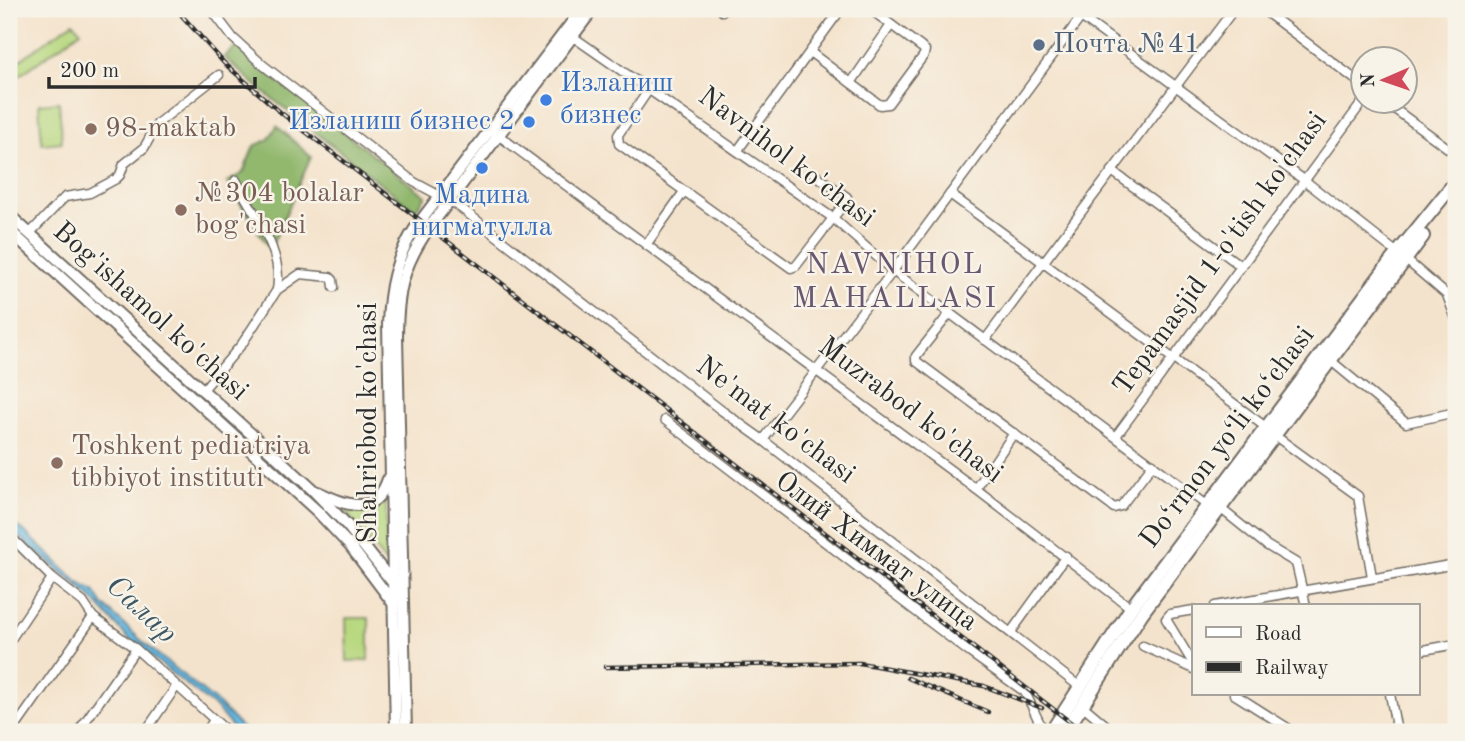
<svg xmlns="http://www.w3.org/2000/svg" width="1465" height="741" font-family="'Old Standard TT',serif">
<rect width="100%" height="100%" fill="#f7f3e8"/>
<filter id="ink" filterUnits="userSpaceOnUse"><feTurbulence type="fractalNoise" baseFrequency=".0143" numOctaves="2"/><feDisplacementMap in="SourceGraphic" scale="14" xChannelSelector="R" yChannelSelector="G"/><feConvolveMatrix kernelMatrix="1 2 1 2 8 2 1 2 1" color-interpolation-filters="sRGB"/></filter>
<filter id="wash" filterUnits="userSpaceOnUse"><feTurbulence type="fractalNoise" baseFrequency=".00686" numOctaves="4" result="noise"/><feDisplacementMap in="SourceGraphic" scale="28" xChannelSelector="R" yChannelSelector="G"/><feGaussianBlur stdDeviation="1.57" result="paint"/><feColorMatrix in="noise" values="0 0 0 0 0 0 0 0 0 0 0 0 0 0 0 0 0 1.4 0 .05"/><feComposite in="paint" operator="in"/></filter>
<g filter="url(#wash)">
<rect width="100%" height="100%" fill="#f4e3cc"/>
<!-- green -->
<g fill="#b8d880" stroke="#728256" stroke-width="2">
<polygon points="73,22 81,31 9,83 9,68"/>
<polygon points="59,102 62,142 42,144 39,104"/>
<polygon points="386,499 386,563 346,512 368,510 380,500"/>
<polygon points="346,618 369,618 369,660 347,661"/>
</g>
<!-- forest -->
<g fill="#92b86e" stroke="#5e724c" stroke-width="2">
<polygon points="237,46 271,76 426,196 415,210 261,90 224,57"/>
<polygon points="277,126 311,157 270,250 227,182 243,173 254,146 268,140"/>
</g>
<!-- water -->
<polygon fill="#66b9e2" stroke="#487286" stroke-width="2" points="9,521 23,530 79,583 94,591 103,605 145,644 217,703 241,727 250,732 236,732 217,709 127,637 93,599 9,528"/>
</g>
<g filter="url(#ink)">
<g fill="none" stroke-linecap="round" stroke-linejoin="round">
<!-- street casing -->
<g stroke="#716b63" stroke-width="11">
<g id="street">
<polyline points="211,9 233,38 263,65 414,182 457,205 721,410 763,440 1080,687"/>
<polyline points="826,9 836,16"/>
<polyline points="1070,9 1304,180 1405,259 1447,295 1456,319"/>
<polyline points="1262,9 1364,86"/>
<polyline points="722,11 723,9"/>
<polyline points="569,34 833,218 893,271 1208,506"/>
<polyline points="810,52 880,105 888,104 924,55 925,50 870,9"/>
<polyline points="851,83 891,25"/>
<polyline points="650,88 618,135 619,144 791,268 796,266 847,200 847,197 814,174"/>
<polyline points="1385,102 1456,154"/>
<polyline points="494,132 976,489 1131,608"/>
<polyline points="9,147 13,142"/>
<polyline points="738,150 841,9"/>
<polyline points="1112,171 1241,266"/>
<path d="M236 180C253 215 284 250 277 290"/>
<polyline points="950,194 1267,428"/>
<polyline points="30,233 65,197 90,193 116,179 120,175 124,164 144,148 158,123 219,75"/>
<polyline points="646,245 683,193"/>
<polyline points="950,313 916,356 916,361 1114,508 1121,506 1153,464"/>
<polyline points="985,340 1234,9"/>
<polyline points="1330,360 1406,423 1456,412"/>
<polyline points="202,391 242,344 277,290 300,274 330,277 333,280 334,287"/>
<polyline points="665,420 969,652 1025,692 1044,732"/>
<polyline points="1274,435 1358,496 1372,577"/>
<polyline points="1116,436 1364,100"/>
<polyline points="763,440 893,271 1087,9"/>
<polyline points="976,489 1014,433"/>
<polyline points="1220,508 1266,545 1296,563 1306,606"/>
<polyline points="9,535 52,578 83,602 93,617 136,649 228,732"/>
<polyline points="1215,606 1456,564"/>
<polyline points="1194,610 1170,614 1166,619 1194,665"/>
<polyline points="1011,632 1066,556"/>
<polyline points="9,642 52,578"/>
<polyline points="1143,646 1194,669"/>
<polyline points="1418,651 1456,644"/>
<polyline points="1234,694 1294,732"/>
<polyline points="1390,694 1397,732"/>
<polyline points="1082,705 1114,732"/>
<polyline points="12,732 93,617"/>
<polyline points="78,732 136,649"/>
<polyline points="145,732 176,687"/>
<polyline points="206,732 214,720"/>
</g>
</g>
<!-- secondary casing -->
<g stroke="#716b63" stroke-width="14">
<g id="secondary">
<polyline points="9,215 312,489 347,525 393,583"/>
<polyline points="9,230 317,511 351,547 393,603"/>
<path d="M318 492C346 505 375 518 388 479"/>
<path d="M396 732 388 325C389 289 395 258 416 227L582 9"/>
<path d="M406 732 397 337C397 292 403 265 429 228L593 9"/>
</g>
</g>
<!-- primary casing -->
<g stroke="#716b63" stroke-width="16">
<g id="primary">
<polyline points="1051,732 1131,608 1391,261 1456,181"/>
<polyline points="1065,732 1142,613 1423,236"/>
</g>
</g>
<!-- street -->
<use href="#street" stroke="#fff" stroke-width="8"/>
<!-- secondary -->
<use href="#secondary" stroke="#fff" stroke-width="10"/>
<!-- primary -->
<use href="#primary" stroke="#fff" stroke-width="12"/>
<!-- rail casing -->
<g stroke="#2b2b2b" stroke-width="4.5">
<g id="rail">
<polyline points="176,9 224,63 280,112 1083,732"/>
<polyline points="605,667 860,663 984,686 1042,708"/>
<polyline points="908,678 988,712"/>
</g>
</g>
<!-- rail -->
<use href="#rail" stroke="#f7f3e8" stroke-width="2" stroke-dasharray="5" stroke-linecap="butt"/>
</g>
</g>
<!-- markers -->
<circle fill="#5c6f8a" stroke="#f7f3e8" stroke-width="2.5" cx="1039" cy="45" r="7"/>
<g fill="#3f7fe0" stroke="#f7f3e8" stroke-width="2.5">
<circle cx="546" cy="100" r="7"/>
<circle cx="529" cy="122" r="7"/>
<circle cx="482" cy="168" r="7"/>
</g>
<g fill="#8d6e63" stroke="#f7f3e8" stroke-width="2.5">
<circle cx="91" cy="129" r="7"/>
<circle cx="181" cy="210" r="7"/>
<circle cx="57" cy="463" r="7"/>
</g>
<g text-anchor="middle" dominant-baseline="central" stroke-width="5" stroke-linejoin="round" paint-order="stroke">
<!-- service labels -->
<g font-size="28" fill="#4e5e75" stroke="#f7f3e8" text-anchor="start">
<text x="1053" y="45">Почта №41</text>
</g>
<!-- shop labels -->
<g font-size="28" fill="#366cbe" stroke="#f7f3e8" text-anchor="start">
<text x="560" y="84">Изланиш<tspan x="560" dy="32">бизнес</tspan></text>
<text x="515" y="122" text-anchor="end">Изланиш бизнес 2</text>
<text x="482" y="196" text-anchor="middle">Мадина<tspan x="482" dy="32">нигматулла</tspan></text>
</g>
<!-- education labels -->
<g font-size="28" fill="#785e54" stroke="#f7f3e8" text-anchor="start">
<text x="105" y="129">98-maktab</text>
<text x="195" y="194">№304 bolalar<tspan x="195" dy="32">bog'chasi</tspan></text>
<text x="71" y="447">Toshkent pediatriya<tspan x="71" dy="32">tibbiyot instituti</tspan></text>
</g>
<!-- street labels -->
<g font-size="28" fill="#2b2b2b" stroke="#f7f3e8">
<text transform="translate(786 158) rotate(37)">Navnihol ko'chasi</text>
<text transform="translate(1221 254) rotate(-54)">Tepamasjid 1-o'tish ko'chasi</text>
<text transform="translate(150 312) rotate(42)">Bog'ishamol ko'chasi</text>
<text transform="translate(910 411) rotate(37)">Muzrabod ko'chasi</text>
<text transform="translate(775 421) rotate(37)">Ne'mat ko'chasi</text>
<text transform="translate(369 423) rotate(-90)">Shahriobod ko'chasi</text>
<text transform="translate(1228 438) rotate(-53)">Do‘rmon yo‘li ko‘chasi</text>
<text transform="translate(876 552) rotate(37)">Олий Химмат улица</text>
</g>
<!-- neighbourhood labels -->
<g font-size="30" letter-spacing="2" fill="#6a5870" stroke="#f7f3e8">
<text x="895" y="265">NAVNIHOL<tspan x="895" dy="34">MAHALLASI</tspan></text>
</g>
<!-- water labels -->
<g font-size="30" font-style="italic" fill="#3d5662" stroke="#f7f3e8">
<text transform="translate(141 610) rotate(43)">Салар</text>
</g>
</g>
<!-- margin -->
<rect width="1465" height="741" fill="none" stroke="#f7f3e8" stroke-width="35"/>
<!-- legend -->
<rect x="1192" y="604" width="228" height="91" fill="#f7f3e8" stroke="#a5a39c" stroke-width="2"/>
<rect x="1206" y="627" width="35" height="10" fill="#ffffff" stroke="#a5a39c" stroke-width="2"/>
<text x="1255" y="640" font-size="21" fill="#2b2b2b">Road</text>
<rect x="1206" y="662" width="35" height="10" fill="#2b2b2b" stroke="#a5a39c" stroke-width="2"/>
<text x="1255" y="674" font-size="21" fill="#2b2b2b">Railway</text>
<!-- north arrow -->
<g transform="translate(1384 80) rotate(268)"><circle r="33" fill="#f7f3e8" stroke="#a5a39c" stroke-width="2"/>
<path d="M0-5L12 26L0 18L-12 26Z" fill="#d1495b"/>
<text y="-10" font-size="19" font-weight="bold" text-anchor="middle" fill="#2b2b2b">N</text>
</g>
<!-- scale -->
<path d="M49 77v10h206v-10" fill="none" stroke="#2b2b2b" stroke-width="3.5"/>
<text x="60" y="77" font-size="21" fill="#2b2b2b" stroke="#f7f3e8" stroke-width="5" paint-order="stroke">200 m</text>
</svg>
